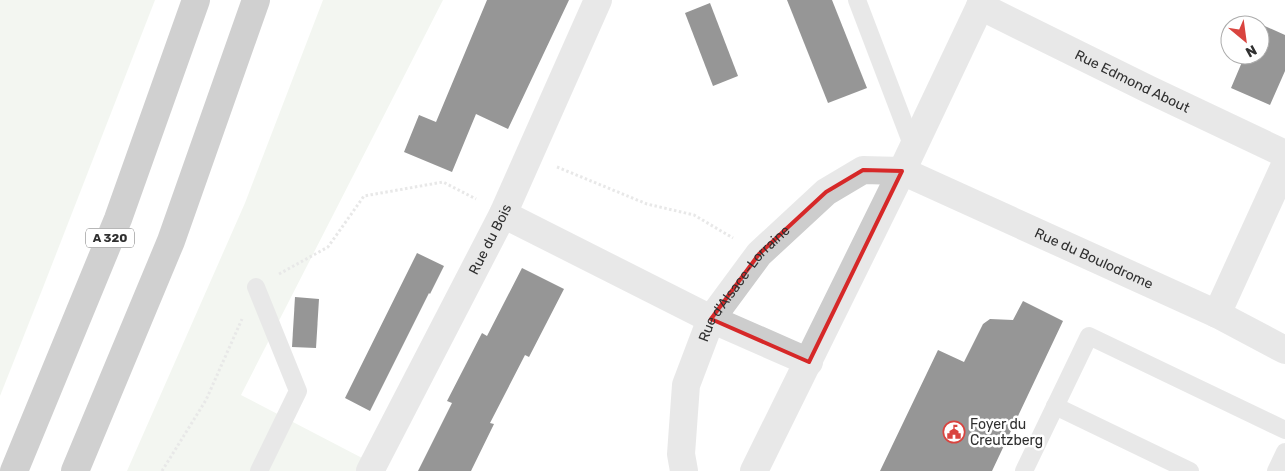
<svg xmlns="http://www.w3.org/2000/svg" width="1285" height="471" font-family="Rubik,sans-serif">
<rect width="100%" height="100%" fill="#fff"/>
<!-- green -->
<g fill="#e4ecdf">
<polygon points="0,0 155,0 44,285 0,396"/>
<polygon points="323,0 443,0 241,395 364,459 357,471 127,471 245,203"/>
</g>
<!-- building -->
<g fill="#171717">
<polygon points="487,0 569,0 508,129 476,114 452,172 404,152 419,115 436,122"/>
<polygon points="787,0 832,0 867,88 828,103"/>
<polygon points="710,3 738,76 713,86 685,13"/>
<polygon points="1258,23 1285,35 1285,71 1270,105 1231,88 1245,55 1260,55 1260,25 1257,25"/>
<polygon points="417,253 444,266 430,294 429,293 370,411 345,398"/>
<polygon points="522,268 564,289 529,357 525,355 490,423 494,424 471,471 418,471 452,403 447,401 482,333 487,336"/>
<polygon points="295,297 319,299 316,348 292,347"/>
<polygon points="1023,301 1063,321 992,471 880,471 938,350 964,362 983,324 990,319 1013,320"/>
</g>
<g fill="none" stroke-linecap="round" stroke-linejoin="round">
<!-- path -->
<g stroke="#cdcdcd" stroke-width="3" stroke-dasharray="2.5 2.5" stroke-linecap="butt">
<polyline points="557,167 647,204 694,215 733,238"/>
<polyline points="279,274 328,247 364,196 443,182 476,199"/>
<polyline points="162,471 206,400 242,319"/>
</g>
<!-- service -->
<g stroke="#cdcdcd" stroke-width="18">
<polyline points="857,0 913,147"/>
<polyline points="256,287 298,391 259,471"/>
<polyline points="1055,406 1190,471"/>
<polyline points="1024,471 1089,336 1285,430"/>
<polyline points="1276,471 1285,452"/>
</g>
<!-- minor -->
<g stroke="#cdcdcd" stroke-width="28">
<path id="s1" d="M980 6 1148 89 1285 154"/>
<polyline points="503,214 711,319 809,362"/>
<polyline points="1217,314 1285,165"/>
<path id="s2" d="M370 471 503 214 598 0"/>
<path id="s3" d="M684 471 681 454 686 385 711 319 759 254 826 192 863 170 902 171 1217 314 1285 350"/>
<polyline points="754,471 902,171 983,0"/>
</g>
<!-- motorway -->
<g stroke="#979797" stroke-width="28">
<polyline points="14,471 118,219 196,0"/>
<polyline points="75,471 171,241 256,0"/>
</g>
</g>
<!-- marked area -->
<path d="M0 0H1285V471H0ZM863 170 902 171 809 362 711 319 759 254 826 192Z" fill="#fff" fill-opacity=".55" fill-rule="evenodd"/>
<path fill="none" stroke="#d62828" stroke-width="4" stroke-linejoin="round" d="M863 170 902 171 809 362 711 319 759 254 826 192Z"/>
<!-- icons -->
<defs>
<g id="civic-ring" transform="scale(1.125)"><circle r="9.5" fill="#fff" stroke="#d9443f" stroke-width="1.5"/><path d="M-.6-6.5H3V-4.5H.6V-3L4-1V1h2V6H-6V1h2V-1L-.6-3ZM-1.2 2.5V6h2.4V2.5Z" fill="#d9443f"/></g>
</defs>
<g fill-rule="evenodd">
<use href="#civic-ring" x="954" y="432"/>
</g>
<g text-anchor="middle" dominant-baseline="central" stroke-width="5" stroke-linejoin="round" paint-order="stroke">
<!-- shield labels -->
<rect fill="#fff" stroke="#6e6e6e" stroke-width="1" x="86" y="228.5" width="48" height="19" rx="4"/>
<g font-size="12" font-weight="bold" fill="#303030">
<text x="110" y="238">A 320</text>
</g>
<!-- street labels -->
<g font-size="14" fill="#303030" stroke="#fff">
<text stroke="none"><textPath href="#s1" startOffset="170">Rue Edmond About</textPath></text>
<text stroke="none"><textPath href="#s2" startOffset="261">Rue du Bois</textPath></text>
<text stroke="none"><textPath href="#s3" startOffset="622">Rue du Boulodrome</textPath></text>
<text stroke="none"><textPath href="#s3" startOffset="205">Rue d'Alsace-Lorraine</textPath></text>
</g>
<!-- poi labels -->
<g font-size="14" fill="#303030" stroke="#fff" text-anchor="start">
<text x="970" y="424">Foyer du<tspan x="970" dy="16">Creutzberg</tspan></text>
</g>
</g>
<!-- north arrow -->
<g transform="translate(1245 40) rotate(151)"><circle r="24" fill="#ffffff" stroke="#acacac"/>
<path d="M0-4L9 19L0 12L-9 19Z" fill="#d9443f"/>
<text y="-8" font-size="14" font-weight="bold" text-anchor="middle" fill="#303030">N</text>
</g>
</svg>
